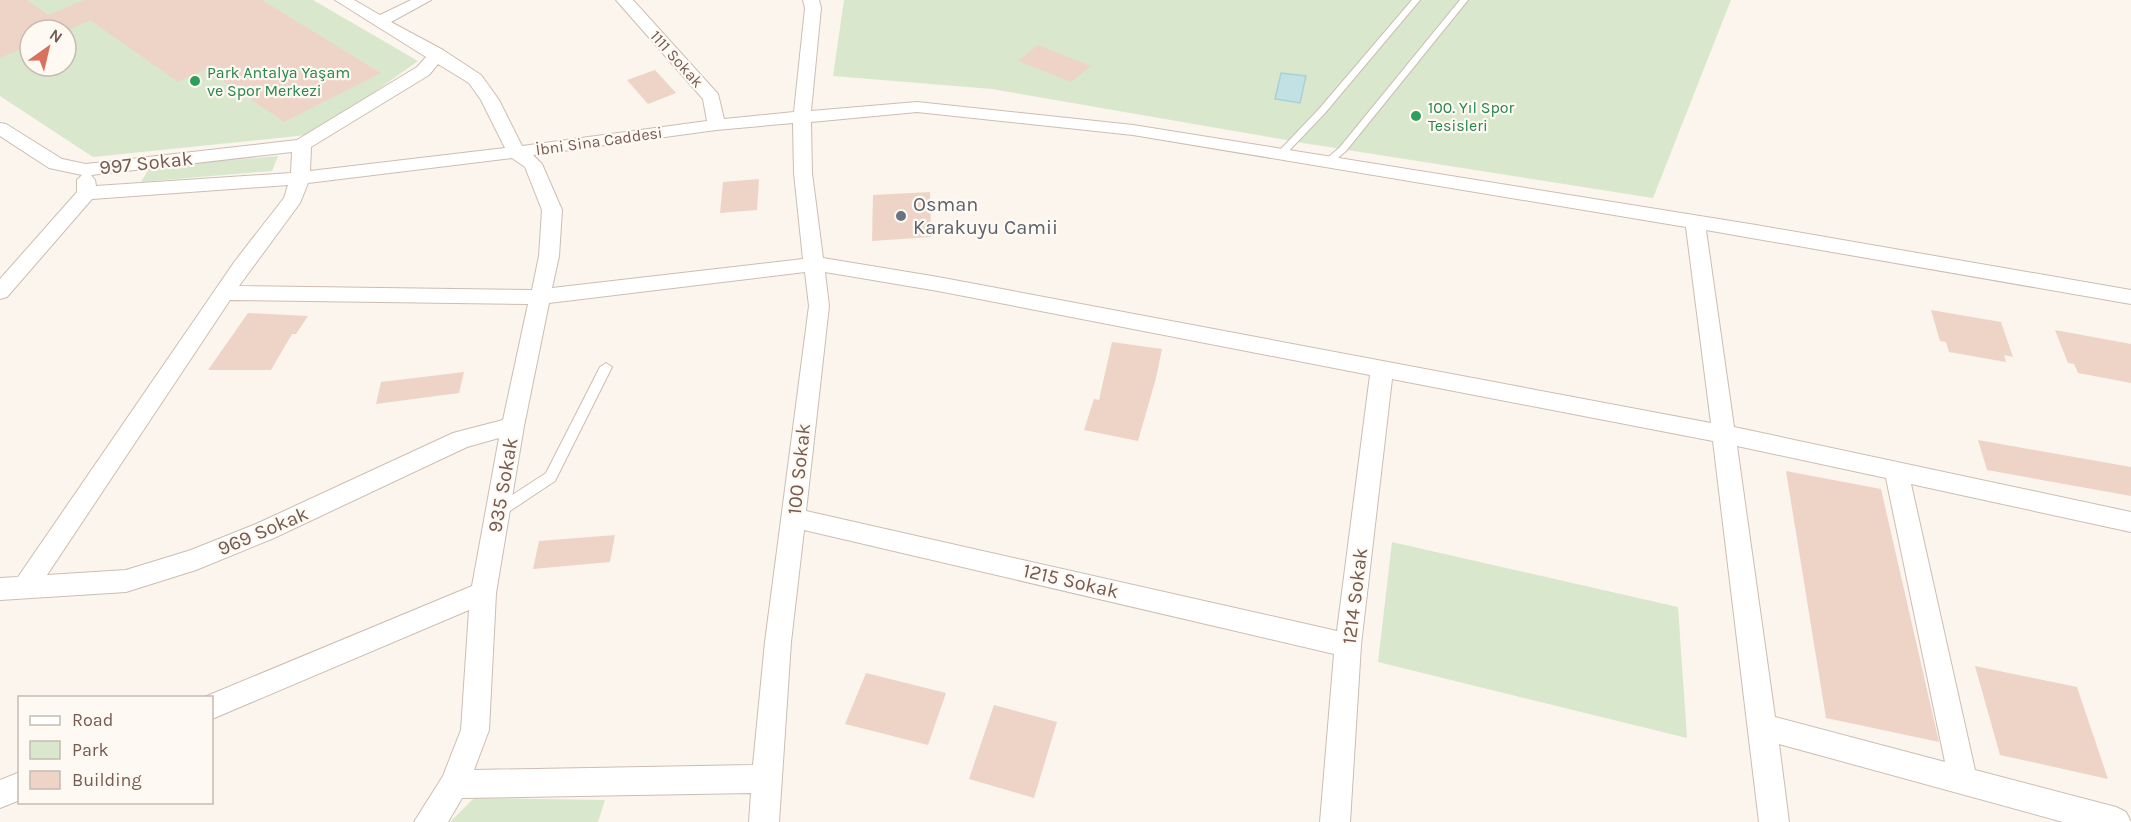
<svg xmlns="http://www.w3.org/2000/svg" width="2131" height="822" font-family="Karla,sans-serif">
<rect width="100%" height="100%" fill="#fbf5ed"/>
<!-- green -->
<g fill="#d9e8cc" fill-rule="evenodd">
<path d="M0 0H313L418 61 316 134 93 157 0 96ZM30 30H66V66H30Z"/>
<polygon points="844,0 1731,0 1653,198 1303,143 992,89 833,76"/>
<polygon points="278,156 272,171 141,182 150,167"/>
<polygon points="1392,542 1678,607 1687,738 1378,662"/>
<polygon points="474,798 605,800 598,822 450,822"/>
</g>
<!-- water -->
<polygon fill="#c2e1e4" stroke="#a9d1d5" stroke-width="1.5" points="1281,73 1306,76 1300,103 1275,99"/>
<!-- building -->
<g fill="#eed4c7">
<polygon points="0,0 27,0 48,15 84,0 262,0 381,73 284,122 206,69 178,82 90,20 69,30 30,30 30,45 0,58"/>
<polygon points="1038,45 1091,66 1071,82 1018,61"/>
<polygon points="655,70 676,93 648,104 627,80"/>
<polygon points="759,179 757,210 720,213 723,182"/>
<polygon points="930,192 931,237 872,241 873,195"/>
<polygon points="1931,310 2001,322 2013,357 2004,355 2006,362 1949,352 1946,342 1940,341"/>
<polygon points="248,313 308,316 296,334 292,334 271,370 208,370"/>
<polygon points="2055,330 2131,344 2131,383 2078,373 2074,364 2068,363"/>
<polygon points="1112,342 1162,349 1156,378 1138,441 1084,430 1094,399 1099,400"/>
<polygon points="464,372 459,393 376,404 381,382"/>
<polygon points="1978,440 2131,467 2131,496 1987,470"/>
<polygon points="1786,471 1881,489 1939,742 1826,718"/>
<polygon points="615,535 610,562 533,569 539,541"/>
<polygon points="1975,666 2077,687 2108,779 2000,755"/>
<polygon points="866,673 946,693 928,745 845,724"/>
<polygon points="994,705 1057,722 1034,798 969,779"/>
</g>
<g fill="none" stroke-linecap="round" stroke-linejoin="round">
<!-- lane casing -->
<g stroke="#cdbdb3" stroke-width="2">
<g id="lane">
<polygon points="1412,0 1420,0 1325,113 1284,156 1278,156 1278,152 1319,109"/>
<polygon points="1460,0 1468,0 1346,151 1331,164 1325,164 1325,160 1340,147"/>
<polygon points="606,363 612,367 555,481 504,515 499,516 494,515 493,511 494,507 546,473 600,367"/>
</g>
</g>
<!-- street casing -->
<g stroke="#cdbdb3" stroke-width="2">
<g id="street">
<path d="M335 0H354L380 15 411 0H431L391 22 443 50 481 75 499 100 522 146 707 121 703 99 616 0H633L718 94 724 119 794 112 805 8 803 0H819L821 8 811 111 917 102 1133 125 1756 225 2131 290V304L1706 230 1734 427 2131 512V532L1911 484 1975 770 2116 807 2126 812 2131 822H2063L1779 744 1789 822H1759L1713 441 1392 379 1361 645 1350 822H1320L1334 654 804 530 791 642 779 822H749L751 793 462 798 448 822H414L443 776 461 730 469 610 212 719V698H202L472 586 499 438 467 447 274 538 196 570 126 592 0 600V578L18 577 235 261 284 198 288 185 92 199 7 297 0 299V279L77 192V180L82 175 49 168 0 136V123L6 124 62 159 86 164 297 140 417 67 426 57ZM438 64 469 83 481 100 505 148 310 171 311 147 429 75ZM917 112 1133 135 1686 227 1711 423 938 277 823 258 812 173 811 122ZM793 123 794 173 803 259 552 288 559 256 562 210 542 164 533 155 716 130ZM292 152 291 173 96 186 95 180 91 175ZM512 158 525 167 542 210 539 256 532 290 239 286 300 203 308 183ZM805 272 809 306 765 642 753 765 474 770 489 730 496 593 524 426 549 303ZM825 272 938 291 1370 375 1337 631 806 511 829 306ZM230 300 528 304 503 420 453 433 256 524 191 550 126 570 47 575ZM1737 446 1886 478 1945 762 1775 717Z"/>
<polygon points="20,772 20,800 0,808 0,780"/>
</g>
</g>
<!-- lane -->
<use href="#lane" fill="#fff" fill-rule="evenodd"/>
<!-- street -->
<use href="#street" fill="#fff" fill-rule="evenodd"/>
</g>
<!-- markers -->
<g fill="#2e9e5b" stroke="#fef9f3" stroke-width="2">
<circle cx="195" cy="81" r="6"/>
<circle cx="1416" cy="116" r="6"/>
</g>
<circle fill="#6b7280" stroke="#fef9f3" stroke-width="2" cx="901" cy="216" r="6"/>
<g text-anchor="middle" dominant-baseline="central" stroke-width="4.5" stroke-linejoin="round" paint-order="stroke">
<!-- far-street labels -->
<g font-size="16" fill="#755b51" stroke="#fef9f3">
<text transform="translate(677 59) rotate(48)">1111 Sokak</text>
<text transform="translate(599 141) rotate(-8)">İbni Sina Caddesi</text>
</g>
<!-- far-leisure labels -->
<g font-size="16" fill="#27864d" stroke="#fef9f3" text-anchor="start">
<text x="207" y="72">Park Antalya Yaşam<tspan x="207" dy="18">ve Spor Merkezi</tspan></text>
<text x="1428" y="107">100. Yıl Spor<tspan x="1428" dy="18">Tesisleri</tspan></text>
</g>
<!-- street labels -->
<g font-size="20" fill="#755b51" stroke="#fef9f3">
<text transform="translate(146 163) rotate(-6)">997 Sokak</text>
<text transform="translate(799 469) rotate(-84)">100 Sokak</text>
<text transform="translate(503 485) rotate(-80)">935 Sokak</text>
<text transform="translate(263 531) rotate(-23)">969 Sokak</text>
<text transform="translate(1071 581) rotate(13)">1215 Sokak</text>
<text transform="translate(1355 596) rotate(-83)">1214 Sokak</text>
</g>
<!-- worship labels -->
<g font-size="20" fill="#5b616d" stroke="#fef9f3" text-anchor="start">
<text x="913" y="204">Osman<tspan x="913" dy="23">Karakuyu Camii</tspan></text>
</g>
</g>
<!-- legend -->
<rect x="18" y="696" width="195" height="108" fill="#fef9f3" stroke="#c7bab2" stroke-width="1.5"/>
<rect x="30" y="716" width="30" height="9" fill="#ffffff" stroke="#c7bab2" stroke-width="1.5"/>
<text x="72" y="726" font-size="18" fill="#755b51">Road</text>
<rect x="30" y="741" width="30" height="18" fill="#d9e8cc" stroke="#c7bab2" stroke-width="1.5"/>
<text x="72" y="756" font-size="18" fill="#755b51">Park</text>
<rect x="30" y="771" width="30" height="18" fill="#eed4c7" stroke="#c7bab2" stroke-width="1.5"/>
<text x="72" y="786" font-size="18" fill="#755b51">Building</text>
<!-- north arrow -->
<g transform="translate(48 48) rotate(34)"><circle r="28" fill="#fef9f3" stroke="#c7bab2" stroke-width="1.5"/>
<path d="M0-4.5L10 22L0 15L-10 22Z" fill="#d8715e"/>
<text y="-9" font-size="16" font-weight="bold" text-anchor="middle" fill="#755b51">N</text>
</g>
</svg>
